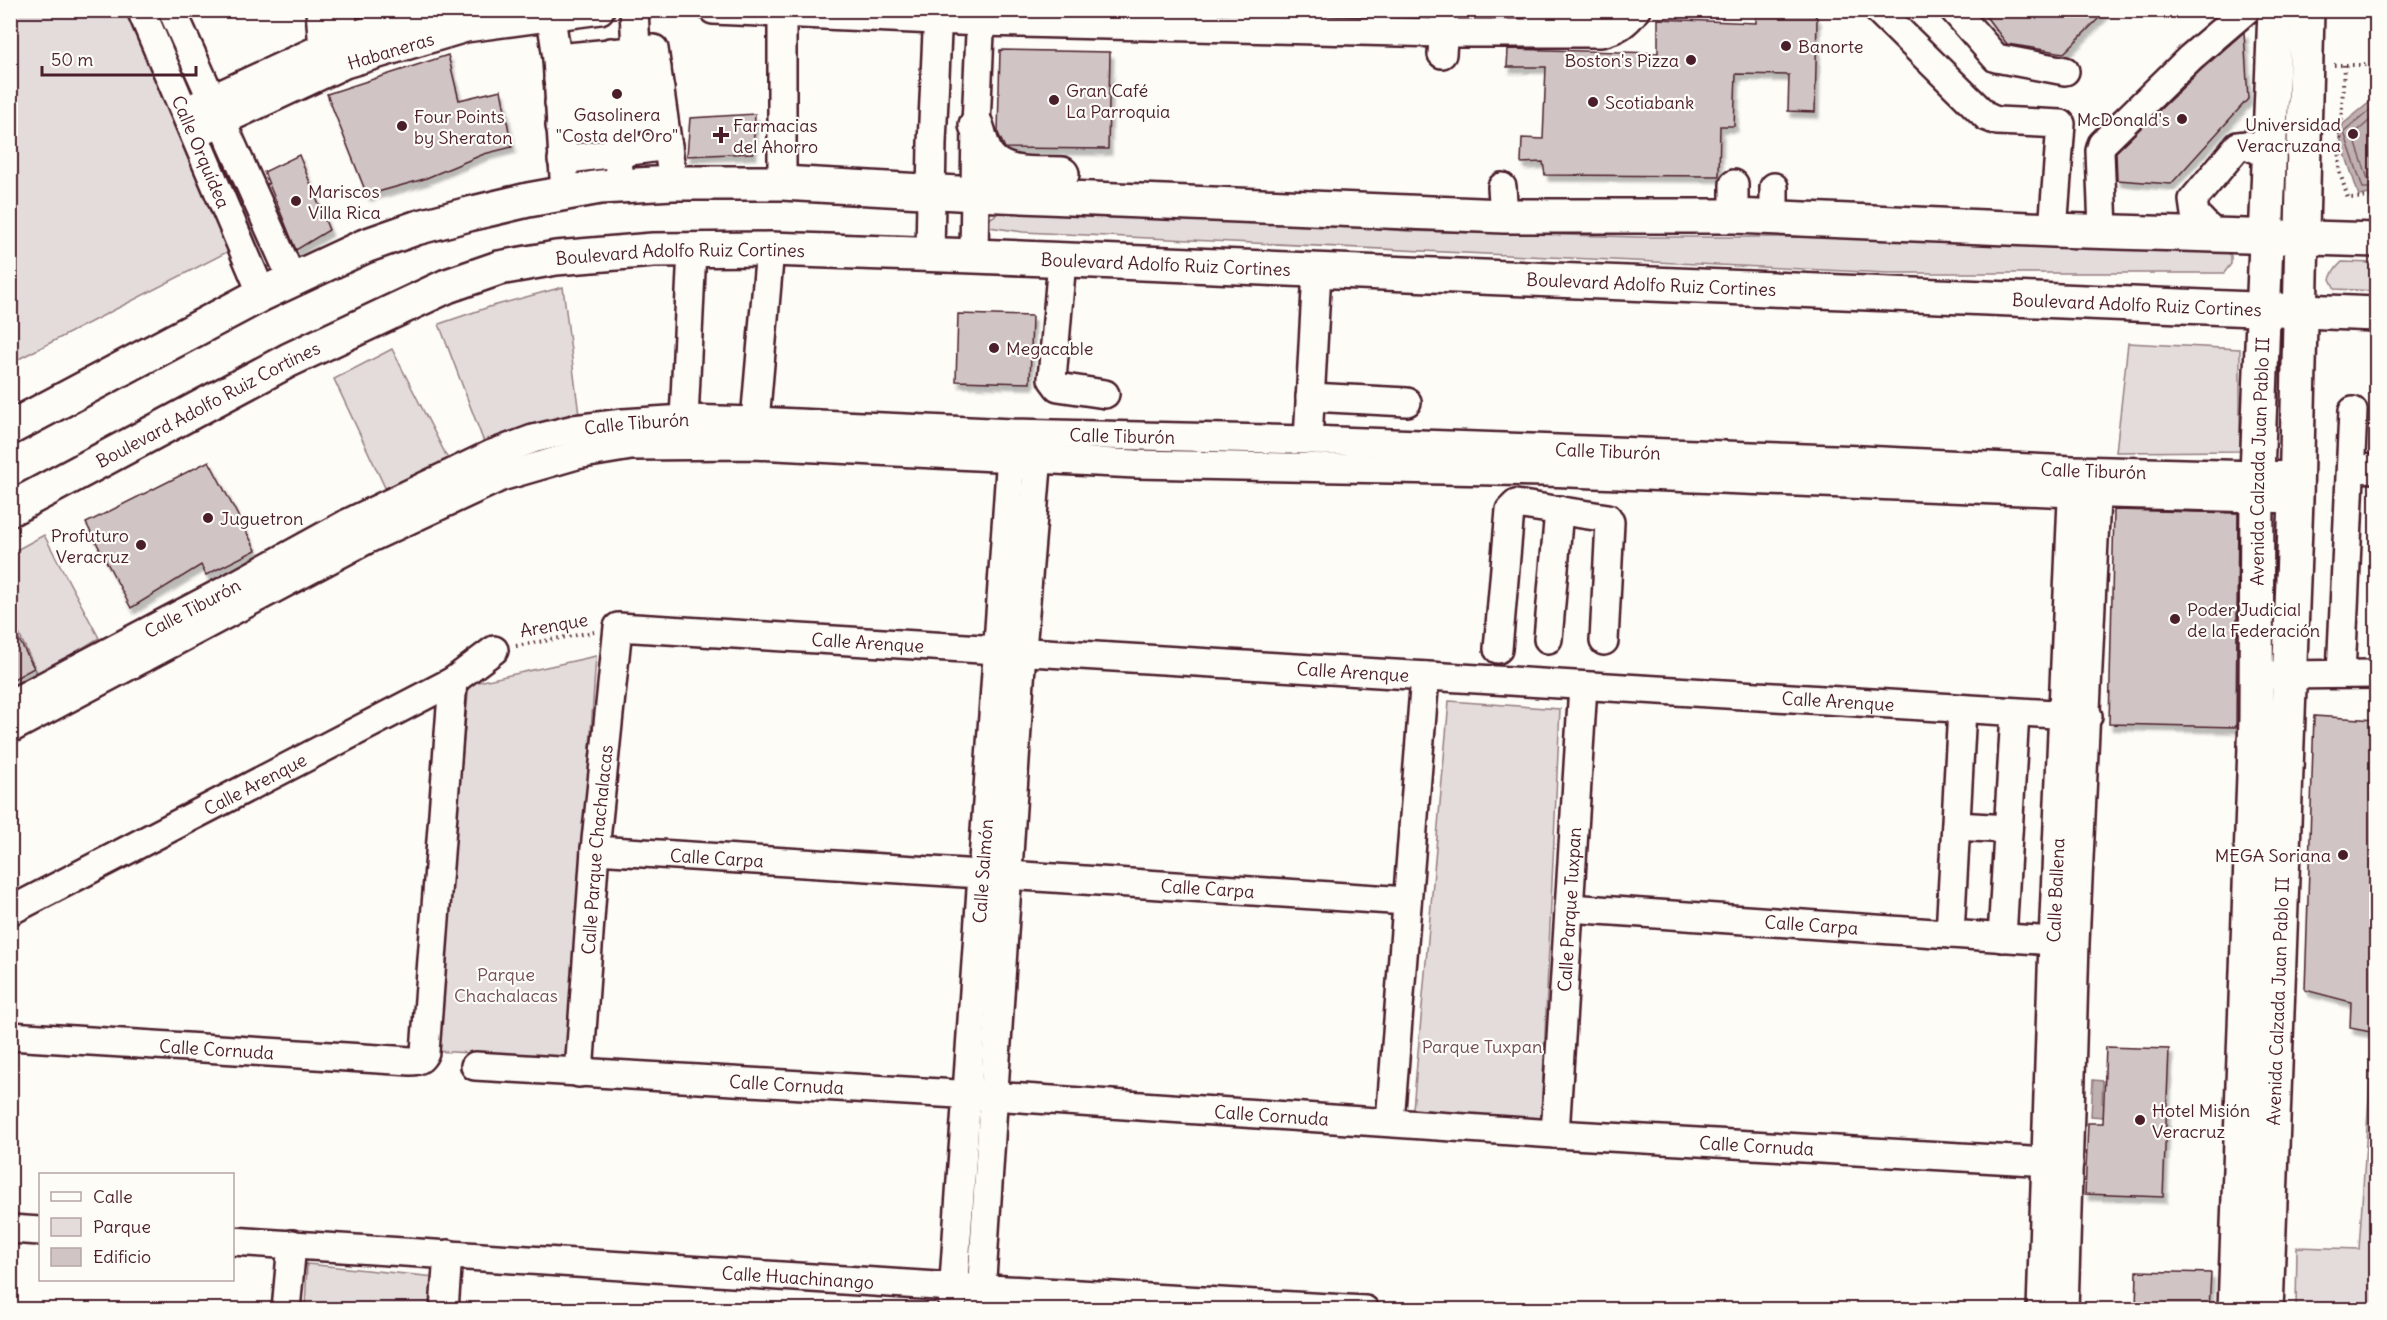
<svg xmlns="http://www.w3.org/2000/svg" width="2387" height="1320" font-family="Delius,sans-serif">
<defs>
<filter id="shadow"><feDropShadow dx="3.5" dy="6" stdDeviation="1.5" flood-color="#0004"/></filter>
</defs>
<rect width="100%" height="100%" fill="#fdfcf7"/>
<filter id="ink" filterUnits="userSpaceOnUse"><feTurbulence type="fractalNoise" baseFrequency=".0167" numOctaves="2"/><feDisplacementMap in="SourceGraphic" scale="12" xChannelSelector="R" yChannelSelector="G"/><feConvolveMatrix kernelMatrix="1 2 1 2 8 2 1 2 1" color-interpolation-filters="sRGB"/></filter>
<g filter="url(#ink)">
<!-- green -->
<g fill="#e3dcda" stroke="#967e82" stroke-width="1.5">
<polygon points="13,10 128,11 233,249 11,363 11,12"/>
<polygon points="1000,212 1086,213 1339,225 1406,231 1639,237 1842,237 2004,242 2182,252 2226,249 2231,256 2231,264 2224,273 1888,273 1023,232 989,227 989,219"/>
<polygon points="2342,262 2376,263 2376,291 2335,289 2330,279 2334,270"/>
<polygon points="563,287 579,415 485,445 439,324 489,307"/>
<polygon points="2128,343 2240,349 2240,451 2116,452"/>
<polygon points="392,349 450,463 388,494 334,379"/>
<polygon points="44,535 99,638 38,675 11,617 11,553"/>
<polygon points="596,656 582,869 565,1058 434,1051 469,684"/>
<polygon points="1449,701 1560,709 1541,1120 1413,1109"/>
<polygon points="2371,1066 2376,1066 2376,1309 2296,1309 2297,1247 2359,1249"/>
<polygon points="307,1264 445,1278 442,1309 305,1310"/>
</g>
<!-- water -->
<g fill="#c0b1b1" stroke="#91777b" stroke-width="1.5">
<polygon points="2376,97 2376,193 2359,196 2337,129"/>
<polygon points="2093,1080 2103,1081 2102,1103 2117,1103 2116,1118 2091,1116"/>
</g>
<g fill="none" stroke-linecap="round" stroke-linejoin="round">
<!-- shore -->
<g stroke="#795961" stroke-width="1.5">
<polyline points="2376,105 2344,132 2363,188 2376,188"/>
<polyline points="2376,115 2353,135 2368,179 2376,180"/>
</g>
</g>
<!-- building -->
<g fill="#d0c5c4" stroke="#4a1f2b" stroke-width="1.5" filter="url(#shadow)">
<polygon points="1756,10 1811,10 1817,18 1815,112 1788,111 1789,75 1736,74 1734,126 1720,126 1719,176 1545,175 1543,162 1521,163 1522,138 1543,139 1546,67 1507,67 1508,49 1658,53 1658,19 1756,23"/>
<polygon points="1981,10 2107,10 2064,53 2007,44"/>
<polygon points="2244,32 2248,99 2171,184 2117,180 2116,152 2201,70"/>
<polygon points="1000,50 1110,52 1108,149 1005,148 998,133"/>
<polygon points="448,55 459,100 501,90 512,147 484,154 424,179 367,195 327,94"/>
<polygon points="755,114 753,153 687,156 690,118"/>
<polygon points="299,155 329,230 296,250 264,172"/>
<polygon points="958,314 1032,316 1030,383 956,381"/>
<polygon points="209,461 256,550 206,575 201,565 131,608 86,523"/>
<polygon points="2114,510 2238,513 2236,727 2109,724"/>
<polygon points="10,623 34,668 10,681"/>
<polygon points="2314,716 2376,720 2376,1033 2350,1028 2351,1002 2305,990"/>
<polygon points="2106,1047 2169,1049 2163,1197 2085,1194 2088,1123 2103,1123"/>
<polygon points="2137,1271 2211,1273 2209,1310 2136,1310"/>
</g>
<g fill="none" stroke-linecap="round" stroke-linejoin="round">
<!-- minor casing -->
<g stroke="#4a1f2b" stroke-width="32">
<g id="minor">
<path id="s1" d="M141 10 262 294"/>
<polyline points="172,10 292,279"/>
<polyline points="320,10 324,63"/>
<polyline points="342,10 344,56"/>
<polyline points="634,10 636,49"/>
<path d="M713 10 981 22 1443 33H1601C1617 29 1626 24 1636 10"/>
<polyline points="1536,10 1588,13 1603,10"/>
<polyline points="1878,10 1987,117 1997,121 2061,124 2053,230"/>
<polyline points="1954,10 1996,58 2065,71"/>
<polyline points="551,17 557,58 565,194"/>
<polyline points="611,52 620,187"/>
<polyline points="1442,54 1445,10"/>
<polyline points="557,58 654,49 673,183"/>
<polyline points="558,80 657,68"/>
<polyline points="559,103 660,89"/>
<polyline points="198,105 343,38 442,10"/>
<polyline points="560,126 663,115"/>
<path id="s2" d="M195 134 345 64 466 28 600 10"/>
<polyline points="562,160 668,146"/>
<polyline points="782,183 782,13"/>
<polyline points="1734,184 1734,216"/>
<polyline points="1502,187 1504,216"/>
<polyline points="1774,218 1774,187"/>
<polyline points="2103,230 2100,151 2102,144 2190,58 2246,10"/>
<polyline points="2214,234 2195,214 2193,200 2238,146 2247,145 2268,154"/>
<polyline points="930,255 932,143 938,10"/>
<polyline points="974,256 976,125 981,10"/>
<polyline points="1062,260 1052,379 1058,387 1105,394"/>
<polyline points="1310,397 1407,402"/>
<polyline points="684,419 692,250"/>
<polyline points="755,421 770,249"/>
<polyline points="1308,440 1317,271"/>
<polyline points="2351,468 2376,469"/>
<polyline points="1548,639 1559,510"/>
<polyline points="1498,649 1510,510 1516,504 1608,518 1610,522 1604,641"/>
<polyline points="2341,674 2353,411"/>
<polyline points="2270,675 2376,674"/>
<path id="s3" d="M10 704 228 589 346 524 492 454 533 439 574 429 623 423 684 419 755 421 1012 433 1308 440 1862 460 2073 470 2297 476"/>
<polyline points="10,729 364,541 501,477 577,455 631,446 753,445 1136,464 1545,472 2073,493 2296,499"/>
<polyline points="1956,826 2008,829"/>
<path id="s4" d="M595 850 980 874"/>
<path id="s5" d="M1007 875 1407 901"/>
<path id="s6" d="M1569 908 2053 941"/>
<path id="s7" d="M10 911 453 681 494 650"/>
<polyline points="1950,934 1962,709"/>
<polyline points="2002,938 2015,713"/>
<path id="s8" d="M10 1036 411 1061C419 1061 422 1059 425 1052L453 681"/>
<path id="s9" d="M475 1066 992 1096 1555 1134 2069 1163"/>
<path id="s10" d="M579 1073 595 850 618 627 2088 716"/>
<polyline points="1390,1122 1425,676"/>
<path id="s11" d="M1555 1134 1583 686"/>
<polyline points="10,1229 40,1231"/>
<path id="s12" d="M232 1241 953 1287 1365 1310"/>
<polyline points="286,1310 292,1244"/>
<polyline points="444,1310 448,1254"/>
<path id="s13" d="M952 1310 1012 440"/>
<polyline points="980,1310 1022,650 1039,443"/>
<path id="s14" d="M2041 1310 2053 941 2073 477"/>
<polyline points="2064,1310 2075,943 2097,477"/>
</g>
</g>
<!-- major casing -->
<g stroke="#4a1f2b" stroke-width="38">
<g id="major">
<path d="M976 125C980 135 982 149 988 157 1004 178 1038 173 1062 174"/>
<polyline points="10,428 262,294 365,246 416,228 469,214 528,200 600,187 673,183 782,183 975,194 1504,216 1734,216 2053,230 2376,240"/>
<path id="s15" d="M10 509 289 360 447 286 499 268 556 258 653 250 770 249 974 256 2376 314"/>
<path id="s16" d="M2235 1310 2256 718 2257 474 2275 10"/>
<path id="s17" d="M2266 1310 2296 499 2307 10"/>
</g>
</g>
<!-- path -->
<g stroke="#4a1f2b" stroke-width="4" stroke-dasharray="1.5 4.5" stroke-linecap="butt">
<polyline points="2334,65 2376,65"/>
<polyline points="2344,65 2339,170 2348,198 2376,197"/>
<polyline points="516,646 594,632"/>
</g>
<!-- minor -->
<use href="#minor" stroke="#fdfcf7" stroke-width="27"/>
<!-- major -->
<use href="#major" stroke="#fdfcf7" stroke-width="33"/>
</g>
</g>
<!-- markers -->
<g fill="#4a1f2b" stroke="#fdfcf7" stroke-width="2">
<circle cx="1786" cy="46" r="6"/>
<circle cx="1691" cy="60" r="6"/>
<circle cx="617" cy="94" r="6"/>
<circle cx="1054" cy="100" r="6"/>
<circle cx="1593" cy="102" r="6"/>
<circle cx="2182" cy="119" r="6"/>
<circle cx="402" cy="126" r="6"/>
<circle cx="2353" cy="134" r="6"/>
<path d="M718 126h6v6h6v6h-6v6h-6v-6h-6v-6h6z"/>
<circle cx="296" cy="201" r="6"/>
<circle cx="994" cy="348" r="6"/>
<circle cx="208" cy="518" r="6"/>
<circle cx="141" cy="545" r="6"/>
<circle cx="2175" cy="619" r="6"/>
<circle cx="2343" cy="855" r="6"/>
<circle cx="2140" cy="1120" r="6"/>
</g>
<g text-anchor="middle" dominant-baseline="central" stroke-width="4.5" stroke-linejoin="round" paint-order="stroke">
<!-- poi labels -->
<g font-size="18" fill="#4a1f2b" stroke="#fdfcf7" text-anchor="start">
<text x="1798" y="46">Banorte</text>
<text x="1679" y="60" text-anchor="end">Boston's Pizza</text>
<text x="1066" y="90">Gran Café<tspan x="1066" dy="21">La Parroquia</tspan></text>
<text x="1605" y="102">Scotiabank</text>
<text x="617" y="114" text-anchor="middle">Gasolinera<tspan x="617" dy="21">"Costa del Oro"</tspan></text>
<text x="414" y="116">Four Points<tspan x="414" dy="21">by Sheraton</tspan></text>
<text x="2170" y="119" text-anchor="end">McDonald's</text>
<text x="2341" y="124" text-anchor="end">Universidad<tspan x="2341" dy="21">Veracruzana</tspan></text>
<text x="733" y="125">Farmacias<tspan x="733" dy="21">del Ahorro</tspan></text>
<text x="308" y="191">Mariscos<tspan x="308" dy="21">Villa Rica</tspan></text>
<text x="1006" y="348">Megacable</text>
<text x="220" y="518">Juguetron</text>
<text x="129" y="535" text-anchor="end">Profuturo<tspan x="129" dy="21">Veracruz</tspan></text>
<text x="2187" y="609">Poder Judicial<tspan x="2187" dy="21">de la Federación</tspan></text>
<text x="2331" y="855" text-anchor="end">MEGA Soriana</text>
<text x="2152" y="1110">Hotel Misión<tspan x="2152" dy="21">Veracruz</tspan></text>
</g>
<!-- street labels -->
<g font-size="18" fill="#4a1f2b" stroke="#fdfcf7">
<text stroke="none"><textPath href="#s2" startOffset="213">Habaneras</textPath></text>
<text stroke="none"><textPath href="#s1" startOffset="154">Calle Orquídea</textPath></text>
<text stroke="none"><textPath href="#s15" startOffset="728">Boulevard Adolfo Ruiz Cortines</textPath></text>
<text stroke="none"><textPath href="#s15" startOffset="1214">Boulevard Adolfo Ruiz Cortines</textPath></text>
<text stroke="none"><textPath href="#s15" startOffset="1700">Boulevard Adolfo Ruiz Cortines</textPath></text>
<text stroke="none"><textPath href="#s15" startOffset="2186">Boulevard Adolfo Ruiz Cortines</textPath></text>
<text stroke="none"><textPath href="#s15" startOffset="224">Boulevard Adolfo Ruiz Cortines</textPath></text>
<text stroke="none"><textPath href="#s3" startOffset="692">Calle Tiburón</textPath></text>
<text stroke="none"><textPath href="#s3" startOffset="1178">Calle Tiburón</textPath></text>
<text stroke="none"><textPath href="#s3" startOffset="1664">Calle Tiburón</textPath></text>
<text stroke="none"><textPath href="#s16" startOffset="849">Avenida Calzada Juan Pablo II</textPath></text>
<text stroke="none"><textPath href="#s3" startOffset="2150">Calle Tiburón</textPath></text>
<text stroke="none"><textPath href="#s3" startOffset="206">Calle Tiburón</textPath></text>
<text transform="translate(554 625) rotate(-10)">Arenque</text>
<text stroke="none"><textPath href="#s10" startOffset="698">Calle Arenque</textPath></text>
<text stroke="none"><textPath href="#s10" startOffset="1184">Calle Arenque</textPath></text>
<text stroke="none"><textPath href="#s10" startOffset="1670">Calle Arenque</textPath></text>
<text stroke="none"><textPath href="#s7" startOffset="276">Calle Arenque</textPath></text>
<text stroke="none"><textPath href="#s10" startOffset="224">Calle Parque Chachalacas</textPath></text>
<text stroke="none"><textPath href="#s4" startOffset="122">Calle Carpa</textPath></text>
<text stroke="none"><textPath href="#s13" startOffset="440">Calle Salmón</textPath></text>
<text stroke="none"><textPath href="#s5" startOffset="201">Calle Carpa</textPath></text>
<text stroke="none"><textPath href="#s14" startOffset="420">Calle Ballena</textPath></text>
<text stroke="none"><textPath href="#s11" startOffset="225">Calle Parque Tuxpan</textPath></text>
<text stroke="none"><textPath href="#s6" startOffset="243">Calle Carpa</textPath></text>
<text stroke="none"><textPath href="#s17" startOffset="309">Avenida Calzada Juan Pablo II</textPath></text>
<text stroke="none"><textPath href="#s8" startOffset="207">Calle Cornuda</textPath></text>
<text stroke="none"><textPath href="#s9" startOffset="312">Calle Cornuda</textPath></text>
<text stroke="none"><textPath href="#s9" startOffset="798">Calle Cornuda</textPath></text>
<text stroke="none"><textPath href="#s9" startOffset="1284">Calle Cornuda</textPath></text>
<text stroke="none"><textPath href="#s12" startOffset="567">Calle Huachinango</textPath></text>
</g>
<!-- park labels -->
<g font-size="18" fill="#704e57" stroke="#fdfcf7">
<text x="506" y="974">Parque<tspan x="506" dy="21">Chachalacas</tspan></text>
<text x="1482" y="1046">Parque Tuxpan</text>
</g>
</g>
<!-- margin -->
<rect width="2387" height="1320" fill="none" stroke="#fdfcf7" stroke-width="36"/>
<rect x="18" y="18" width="2351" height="1284" fill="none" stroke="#4a1f2b" stroke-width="2" filter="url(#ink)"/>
<!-- legend -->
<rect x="39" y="1173" width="195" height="108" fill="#fdfcf7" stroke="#b5a4a5" stroke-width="1.5"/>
<rect x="51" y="1192" width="30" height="9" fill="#fdfcf7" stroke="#b5a4a5" stroke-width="1.5"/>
<text x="93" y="1203" font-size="18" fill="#4a1f2b">Calle</text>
<rect x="51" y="1218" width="30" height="18" fill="#e3dcda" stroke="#b5a4a5" stroke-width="1.5"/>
<text x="93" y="1233" font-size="18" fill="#4a1f2b">Parque</text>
<rect x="51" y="1248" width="30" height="18" fill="#d0c5c4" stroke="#b5a4a5" stroke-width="1.5"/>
<text x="93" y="1263" font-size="18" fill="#4a1f2b">Edificio</text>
<!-- scale -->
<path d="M42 66v9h154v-9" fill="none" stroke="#4a1f2b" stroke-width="3"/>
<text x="51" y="66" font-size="18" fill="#4a1f2b" stroke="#fdfcf7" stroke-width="4.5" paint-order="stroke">50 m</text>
</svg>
